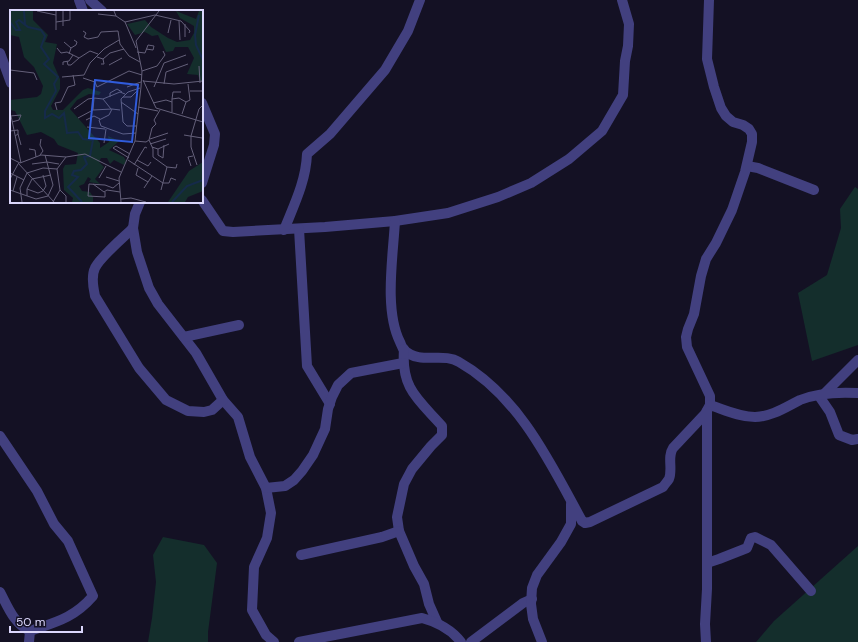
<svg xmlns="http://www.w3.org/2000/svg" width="858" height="642" font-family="'DM Sans',sans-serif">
<rect width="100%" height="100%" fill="#141124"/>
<!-- green -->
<g fill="#142e2c">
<polygon points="855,187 858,189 858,345 812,361 798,293 827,275 841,228 840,209"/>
<polygon points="163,537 204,545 217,563 208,632 208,642 148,642 152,618 156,582 153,555"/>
<polygon points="858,546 858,642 756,642 774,621"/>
</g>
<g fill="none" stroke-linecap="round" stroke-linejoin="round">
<!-- minor -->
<g stroke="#42407f" stroke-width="10">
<polyline points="79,0 83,11"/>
<polyline points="90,0 102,11"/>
<polyline points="0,53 11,83"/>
<polyline points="202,103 215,134 214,145 202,183"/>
<polyline points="747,166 758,168 814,190"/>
<polyline points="202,200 223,231 233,232 325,227 395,221 448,213 498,197 531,183 569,159 602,131 623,95 625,61 628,46 629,24 622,0"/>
<polyline points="140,202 135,214 133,228 137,252 149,288 158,304 196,353 223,400 238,417 250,457 266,488 271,513 267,538 254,567 252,610 266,635 274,642"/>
<path d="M395 221C393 257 384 310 400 342 401 344 402 348 404 350 420 365 443 352 459 362 519 396 550 462 582 521L585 523 590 522 663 487C665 484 667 482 669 479 673 469 667 457 673 448L705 414 710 405V396L687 347 686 337 688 329 694 314 701 276 706 259 716 243 732 210 745 172 752 142V134L749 129 743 125 733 122 726 116 721 108 714 87 707 59 709 0"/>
<path d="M133 228C124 237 100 257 95 268 91 276 93 287 95 296L139 368 166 400 188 411 204 412 212 410 223 400"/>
<polyline points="299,229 307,366 330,404"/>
<path d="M284 230C294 205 306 181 307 154L330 134 385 70 408 31 420 0"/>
<polyline points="184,337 239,325"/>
<path d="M404 349C401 389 418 399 442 426V435L431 446 412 469 404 484 397 517 399 531 414 566 424 584 429 604 437 622"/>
<polyline points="824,394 858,360"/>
<polyline points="819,396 830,412 839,435 852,440 858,439"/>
<path d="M710 405C725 410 739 417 755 417 771 417 786 407 800 400 817 393 840 392 858 393"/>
<path d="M0 436 37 491 54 524 68 541 93 596C74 618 56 622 30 631L29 642"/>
<polyline points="266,488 285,486 294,480 302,471 313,455 325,429 328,409 332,397 338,385 351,373 403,363"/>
<polyline points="301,555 382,537 399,531"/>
<polyline points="707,563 719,559 747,548 751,538 755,537 771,545 811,591"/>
<path d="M0 592C8 607 14 624 30 631"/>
<path d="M299 642 422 618C437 622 451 629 461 642"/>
<polyline points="471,642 523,603 532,599"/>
<polyline points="542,642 533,619 531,604 532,588 537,575 561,542 571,524 571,504"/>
<polyline points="706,642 705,624 707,589 707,411"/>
</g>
</g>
<!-- overview -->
<g transform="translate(10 10)">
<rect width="193" height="193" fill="#141124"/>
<path d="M0 1H23V10L38 25 35 32 47 34 43 53 50 69V79L41 96 43 100H53L73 80 78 78 91 82 89 85 79 84 67 90 60 99 90 133V138L99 132 98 126 109 131 99 140 114 147 116 151 114 155 104 150 100 154 97 148H91L89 152 94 157 85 169 90 174 79 172 81 169 78 167 74 174 69 176 72 181 80 182 83 187V192H62L63 188 54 180 53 159 55 155 66 154 68 143 48 135 44 129 31 122 17 125 5 101 0 100V90L27 87 31 84 33 76 24 57 14 47 9 27 0 25ZM166 1 186 9 189 1H193V71H190L188 65 177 64 184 48 178 37H165L163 41 156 42 148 25 142 26 135 22 125 25 117 14 135 10 141 17 158 28 167 32 180 30 184 23V16L170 8ZM193 152V181L178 187 175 192H158L179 161Z" fill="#142e2c"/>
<path fill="none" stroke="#152a4a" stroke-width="2" d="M14 1 15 14M189 5 185 25 186 35 193 50M0 12 6 20H10L6 12 9 10 18 17 31 20 35 26 31 37 39 49 34 54 48 67 44 74 46 81 35 101V108L42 104 49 108 54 103 57 123 68 122 73 129 83 130 80 146 74 147 77 154 71 160 64 161 62 165 68 167 58 177 72 192M162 192 177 176 193 170"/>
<path fill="none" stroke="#64607a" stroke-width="1" d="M27 1 46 5M53 1V16M104 1 106 6 115 12 145 5 171 11 180 21 179 23M88 4 106 6M169 11 170 30M46 12 60 10V1M115 12 126 38M46 20V1M73 21 76 23 74 27 78 29 88 27 91 22 108 21 110 34 119 46 130 52M158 23 161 10M175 27V14M54 32 61 38 59 44M47 38 51 43 57 42 69 48 80 41 88 44M61 38 66 35 67 32 64 30M127 42 135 43 138 35 144 36 143 40 136 39M87 47 93 49 94 54H91M93 49 100 43 114 39M57 51 58 55H61L69 48M53 55V52L59 51 63 45M99 55 112 48M189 56 190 73M0 60 24 63 27 70M132 61 147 56 155 45 153 41M52 67 74 65 80 53 94 39 109 30M73 68 85 72 87 77 119 61 132 65M133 70 146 98 193 112M133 71 164 74 193 71M154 74 156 62 178 54M117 77 131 72M144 77 154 53 176 45M180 81H193M100 87V83L107 79 112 82M113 87H121L127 81M93 89 101 99M162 89 163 82H171M111 92 128 104M143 93 156 90 162 92M128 97 148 101M64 99 78 89 84 88M47 100 45 93 51 92 58 77 65 75 63 65M83 100 102 99M110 100 102 99 99 105 89 110 91 116 113 124 126 123M162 102V89L169 88 176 92M172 104 176 92 180 90 178 74M0 106 11 105 9 110 2 112M1 106 11 153M68 108 83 100 84 88 93 89 110 82 115 84M76 110 84 106 90 109M127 116H117L113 112 111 89 118 82 130 78M77 117 95 119M0 121 8 120V124M174 125 192 128M5 126 8 124 11 135M140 129 158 123M139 130 143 139V147L157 157M125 131 136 132 139 130 142 118 146 114 144 110 150 100M94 133 96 119M140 134 156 129M142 137 148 139 159 134M103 138 106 136 120 144M103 138 119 148M19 139 25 140 26 147M148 139V145L153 148 154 135M30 145 33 141 30 135 31 129M0 148 10 153 31 145 56 147 75 144 111 162M118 150 153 173H159L161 168 166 170M127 150 138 156 141 152M8 153 44 192M22 154 37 152 49 154M124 155 135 137 137 138M187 155 181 137V126L189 99 193 95M181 156 178 147 183 146M128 158 126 165 138 172M0 163 14 170M96 167 109 171M89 168 96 156M0 169 8 154M83 174 94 182 97 180 110 182M134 178 142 166M17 179 28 183 33 181 36 176 33 165M0 180 26 189 38 186 43 175 35 145M50 180 56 186V192M151 180 157 157 166 158 167 154M3 181 7 167M95 182V187L78 186 79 174 95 175 103 178 109 173M17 186V179L22 169 41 165M111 189 121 188 136 192M12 192 10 178 17 163 33 158 47 159M43 192 50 180 47 159 56 147M111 192 109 168 125 131 131 77 132 61 126 31 149 1"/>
<path fill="#305cdc" fill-opacity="0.15" stroke="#305cdc" stroke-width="2" d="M85 70 128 75 122 132 79 128Z"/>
<rect width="193" height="193" fill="none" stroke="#dbd7fc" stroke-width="2"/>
</g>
<!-- scale -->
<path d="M10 626v6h72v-6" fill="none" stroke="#dbd7fc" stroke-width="2"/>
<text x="16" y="626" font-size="12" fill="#dbd7fc" stroke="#141124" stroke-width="3" paint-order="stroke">50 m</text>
</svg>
